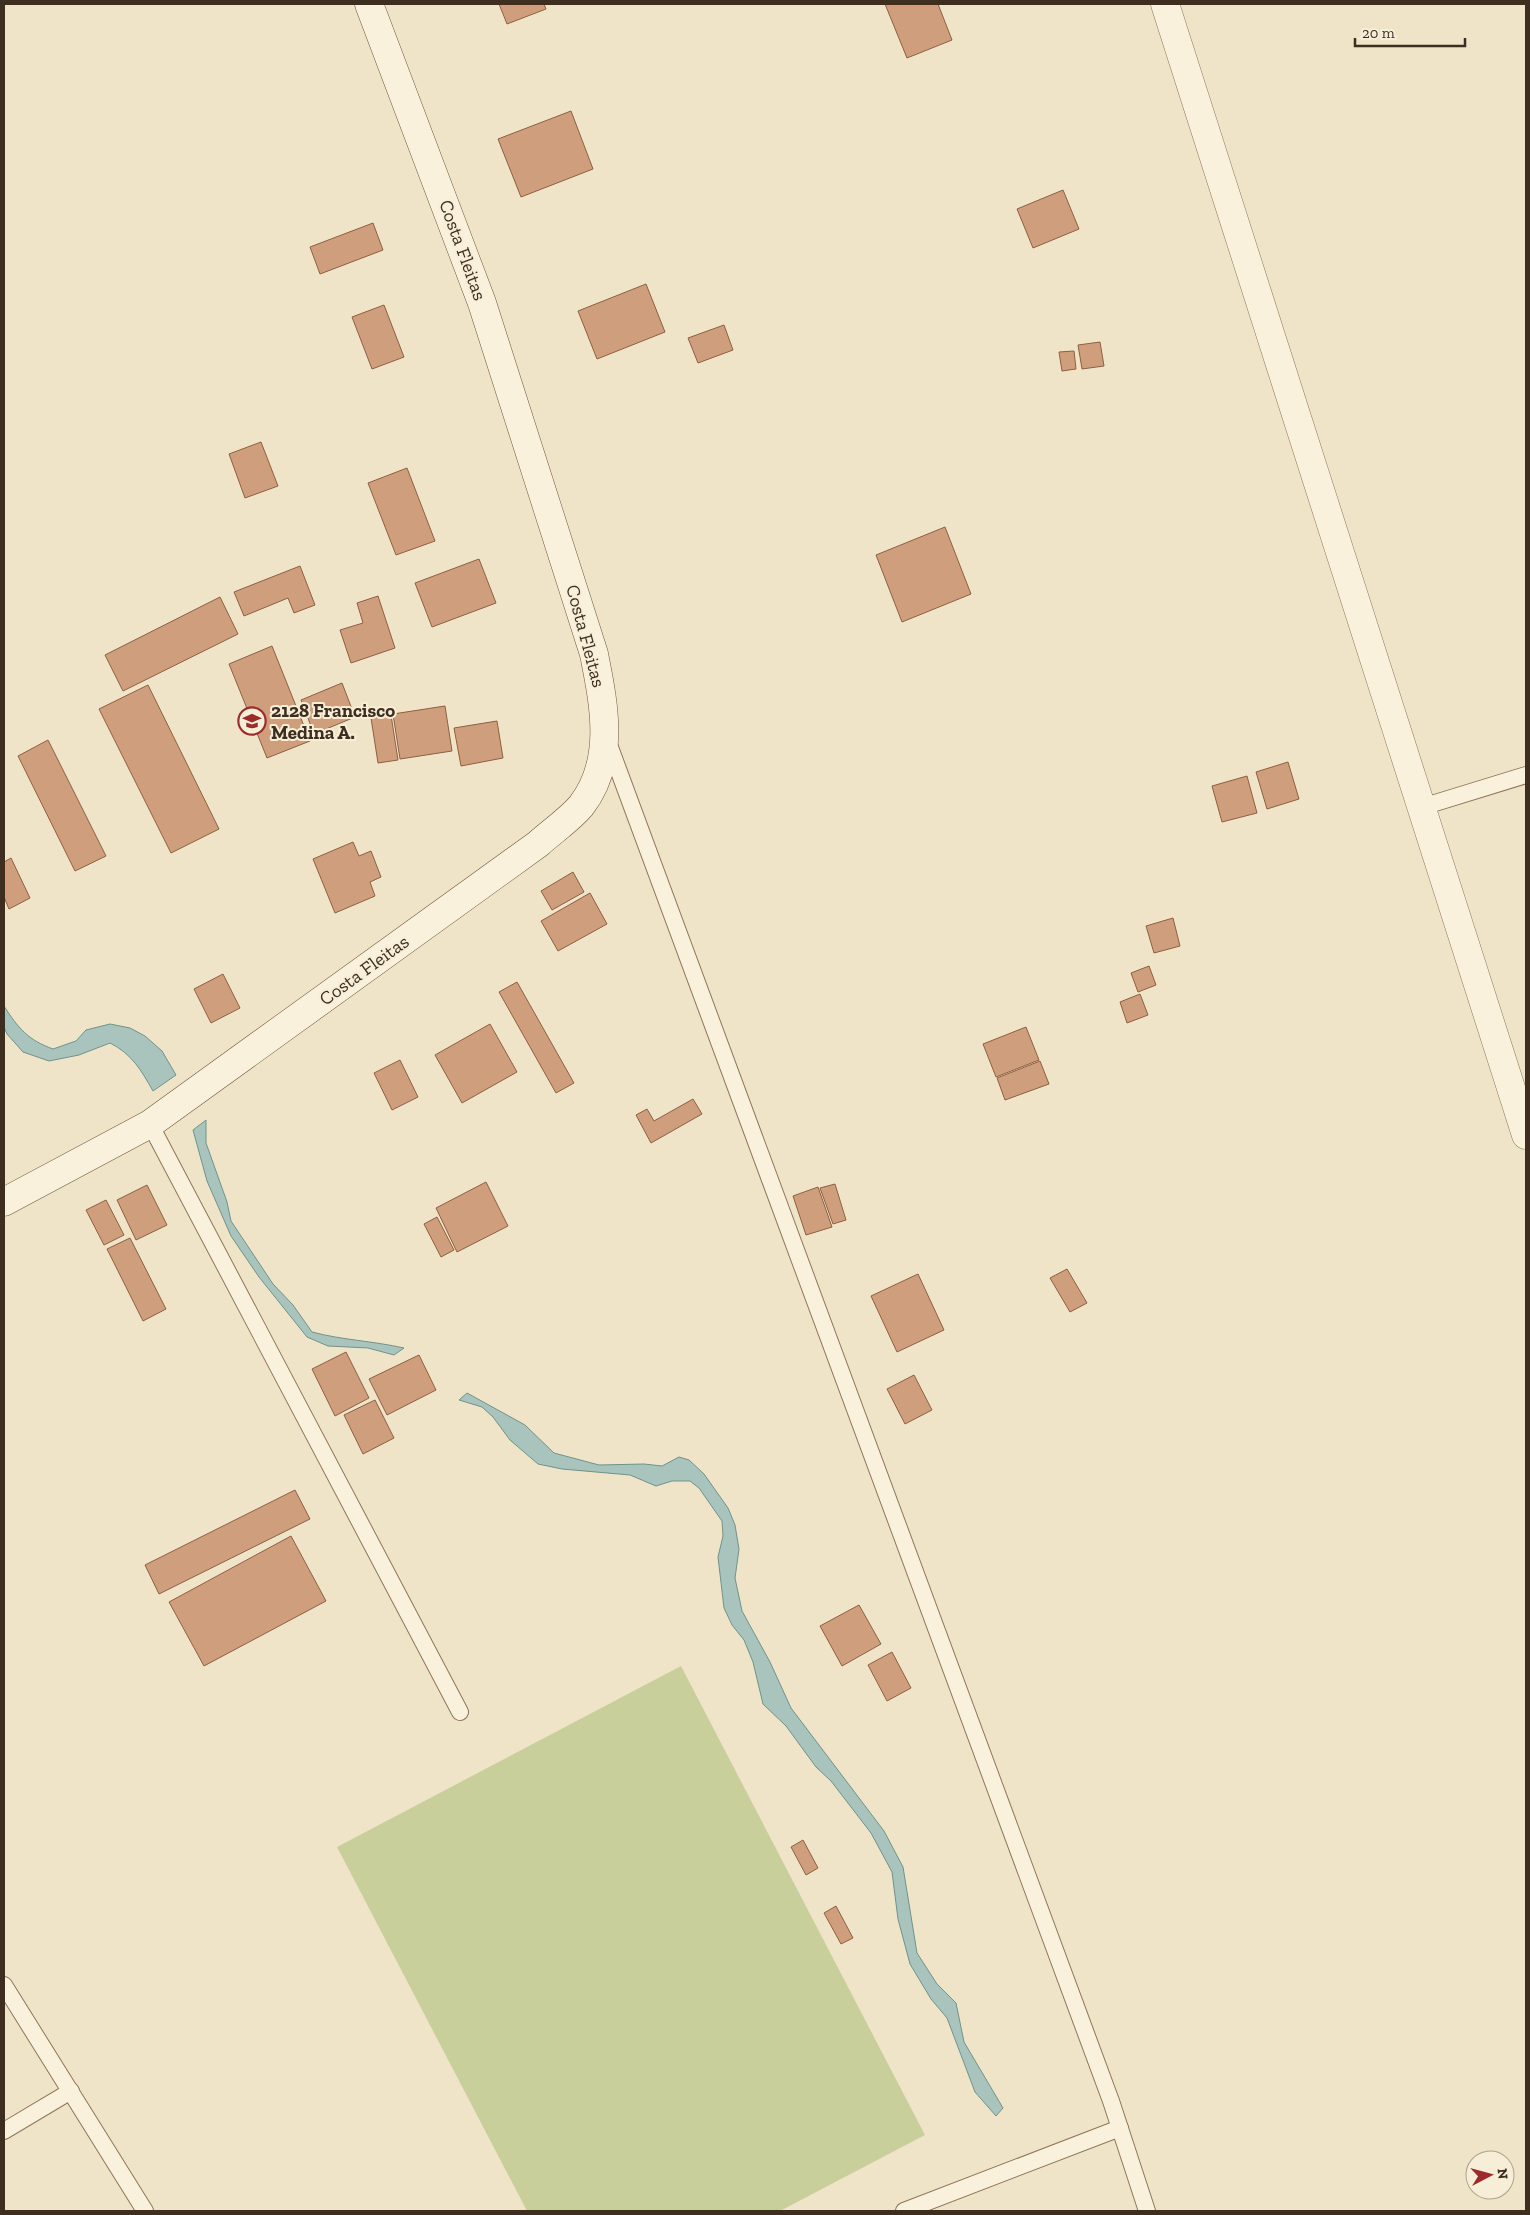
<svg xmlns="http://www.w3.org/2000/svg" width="1530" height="2215" font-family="'Zilla Slab',serif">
<rect width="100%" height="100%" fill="#f0e4c8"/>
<!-- green -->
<polygon fill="#c9cf9b" points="681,1666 925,2135 780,2211 527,2211 337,1847"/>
<!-- water -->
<g fill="#a9c4bc" stroke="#6f938a">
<path d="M4 1006C18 1028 28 1040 53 1049L76 1041 86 1030 110 1024 130 1028 145 1036 162 1051 176 1075 153 1091C141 1070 132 1054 110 1043L79 1055 49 1061 23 1052 7 1034 4 1027Z"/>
<path d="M206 1120V1143L227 1202 231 1221 273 1284 293 1305 312 1332C342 1340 373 1341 404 1348L394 1355 368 1348 328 1346 307 1337 259 1277 231 1236 207 1181 193 1130Z"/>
<polygon points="467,1393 525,1425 554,1453 599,1465 644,1464 662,1466 679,1457 689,1460 704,1474 728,1508 735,1525 739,1549 735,1578 742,1611 770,1662 791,1708 884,1831 903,1867 917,1953 937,1984 956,2003 964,2042 1003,2108 996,2116 975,2092 947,2018 931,1999 910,1964 898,1919 892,1872 871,1833 831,1781 816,1767 786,1726 763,1704 753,1662 744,1640 732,1625 724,1608 718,1557 723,1536 722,1521 699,1488 690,1481 672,1481 656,1486 630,1475 562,1469 538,1464 510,1440 493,1417 482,1407 459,1400"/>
</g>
<!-- building -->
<g fill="#cf9f7d" stroke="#8d5f41">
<polygon points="499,4 544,4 546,9 507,24"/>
<polygon points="885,4 938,4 952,40 907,58"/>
<polygon points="571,111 593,169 521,197 498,139"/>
<polygon points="1063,190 1079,229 1033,248 1017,209"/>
<polygon points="373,223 383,250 320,274 310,247"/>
<polygon points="646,284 665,332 597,359 578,311"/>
<polygon points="384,305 404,357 372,369 352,317"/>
<polygon points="724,325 733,350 698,363 688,338"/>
<polygon points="1100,342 1104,366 1082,369 1078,345"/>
<polygon points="1074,351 1076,369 1062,371 1059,352"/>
<polygon points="261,442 278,486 245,498 229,454"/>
<polygon points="407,468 435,541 396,555 368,483"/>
<polygon points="945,527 971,594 902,622 876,555"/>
<polygon points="479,559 496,603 432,627 415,583"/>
<polygon points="300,566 315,605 294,613 288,598 244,616 234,592"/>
<polygon points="378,596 395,648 351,663 340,630 363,623 357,603"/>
<polygon points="220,597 238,634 123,691 105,655"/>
<polygon points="272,646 310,741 267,758 229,664"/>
<polygon points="342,683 355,717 314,734 301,700"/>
<polygon points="148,685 219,829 171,853 99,709"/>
<polygon points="445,706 452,751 400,759 393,714"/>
<polygon points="391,715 398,760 378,763 371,718"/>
<polygon points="497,721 503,758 461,766 454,728"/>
<polygon points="48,740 106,856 75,871 18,756"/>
<polygon points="1288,762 1299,799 1267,809 1256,772"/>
<polygon points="1247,776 1257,813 1222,822 1212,786"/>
<polygon points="353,842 359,856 371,851 381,877 370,882 375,896 335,913 313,859"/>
<polygon points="11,858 30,898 9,909 4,897 4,862"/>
<polygon points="573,872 584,892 552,910 541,891"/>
<polygon points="590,893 607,924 558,951 541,921"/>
<polygon points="1173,918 1180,946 1154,953 1146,926"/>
<polygon points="1149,966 1156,985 1138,992 1131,973"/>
<polygon points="223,974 240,1008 211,1023 194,989"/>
<polygon points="517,982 574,1083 556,1093 499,992"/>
<polygon points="1140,994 1148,1015 1127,1023 1120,1002"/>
<polygon points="490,1024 517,1072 462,1103 435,1055"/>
<polygon points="1026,1027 1039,1060 996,1077 983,1044"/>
<polygon points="400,1060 418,1097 392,1110 374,1073"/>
<polygon points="1040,1061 1049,1084 1005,1100 997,1078"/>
<polygon points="693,1099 702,1114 651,1143 636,1115 647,1109 654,1121"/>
<polygon points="486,1182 508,1226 457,1252 436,1208"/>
<polygon points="835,1184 846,1220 833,1224 820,1188"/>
<polygon points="147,1185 167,1225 136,1240 117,1200"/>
<polygon points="818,1187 832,1227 806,1235 793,1196"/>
<polygon points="106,1200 124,1235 104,1245 86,1210"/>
<polygon points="437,1217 454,1250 441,1257 424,1224"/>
<polygon points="130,1238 166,1309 143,1321 107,1249"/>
<polygon points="1067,1269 1087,1303 1070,1312 1050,1278"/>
<polygon points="918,1274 944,1330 897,1352 871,1296"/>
<polygon points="346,1352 369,1398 335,1416 312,1369"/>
<polygon points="419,1355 436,1390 387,1415 369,1379"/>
<polygon points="914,1375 932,1410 905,1424 887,1389"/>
<polygon points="375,1400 394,1438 363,1454 344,1415"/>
<polygon points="295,1490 310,1519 159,1594 145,1565"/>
<polygon points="291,1536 326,1601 204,1666 169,1602"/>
<polygon points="859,1605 881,1644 842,1666 820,1626"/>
<polygon points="892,1652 911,1688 887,1701 868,1665"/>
<polygon points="803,1840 818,1868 806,1875 791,1847"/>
<polygon points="836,1906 853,1938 841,1944 824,1913"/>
</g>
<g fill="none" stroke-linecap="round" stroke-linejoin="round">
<!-- service casing -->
<g stroke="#8d765c" stroke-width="18">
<g id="service">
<polyline points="608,742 1111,2101 1147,2211"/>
<polyline points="1422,807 1526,775"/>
<polyline points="150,1124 460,1712"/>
<polyline points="4,1985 145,2211"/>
<polyline points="4,2131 71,2091"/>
<polyline points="904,2211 1120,2128"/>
</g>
</g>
<!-- minor casing -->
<g stroke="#8d765c" stroke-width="29">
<polyline id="minor" points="1165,4 1526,1135"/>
</g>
<!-- secondary casing -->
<g stroke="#6f573f" stroke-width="29">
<path id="secondary" d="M4 1202 150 1124 538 844C551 832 569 820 581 806 616 761 604 705 594 654L482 303 369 4"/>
</g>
<!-- service -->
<use href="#service" stroke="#faf1dc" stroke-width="16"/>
<!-- minor -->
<use href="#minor" stroke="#faf1dc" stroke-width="28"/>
<!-- secondary -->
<use href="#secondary" stroke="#faf1dc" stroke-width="28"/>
</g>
<!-- icons -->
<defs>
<g id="school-ring" transform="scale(1.4375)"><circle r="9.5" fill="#f7eed8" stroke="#9e2a2b" stroke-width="1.5"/><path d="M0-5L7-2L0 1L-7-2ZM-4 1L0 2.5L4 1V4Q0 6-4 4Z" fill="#9e2a2b"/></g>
</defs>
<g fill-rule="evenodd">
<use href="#school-ring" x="252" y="721"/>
</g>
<g text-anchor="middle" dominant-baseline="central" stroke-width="4" stroke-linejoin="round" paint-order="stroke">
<!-- street labels -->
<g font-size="19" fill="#3d2e20" stroke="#f7eed8">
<text transform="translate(463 250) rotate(70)">Costa Fleitas</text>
<text transform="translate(586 636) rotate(75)">Costa Fleitas</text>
<text transform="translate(364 970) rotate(-36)">Costa Fleitas</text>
</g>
<!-- poi labels -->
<g font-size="19" font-weight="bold" fill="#3d2e20" stroke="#f7eed8" text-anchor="start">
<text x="271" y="710">2128 Francisco<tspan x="271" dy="22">Medina A.</tspan></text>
</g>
</g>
<!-- border -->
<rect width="1530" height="2215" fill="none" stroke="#3d2e20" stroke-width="10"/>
<!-- north arrow -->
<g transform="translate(1490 2175) rotate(84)"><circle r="24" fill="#f7eed8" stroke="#ada18e"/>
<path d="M0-4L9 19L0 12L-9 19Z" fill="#9e2a2b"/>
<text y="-8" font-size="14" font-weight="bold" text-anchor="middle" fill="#3d2e20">N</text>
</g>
<!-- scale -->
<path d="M1355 38v8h110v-8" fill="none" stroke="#3d2e20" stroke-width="2.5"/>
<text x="1362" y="38" font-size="15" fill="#3d2e20" stroke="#f7eed8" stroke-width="4" paint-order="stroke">20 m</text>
</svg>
